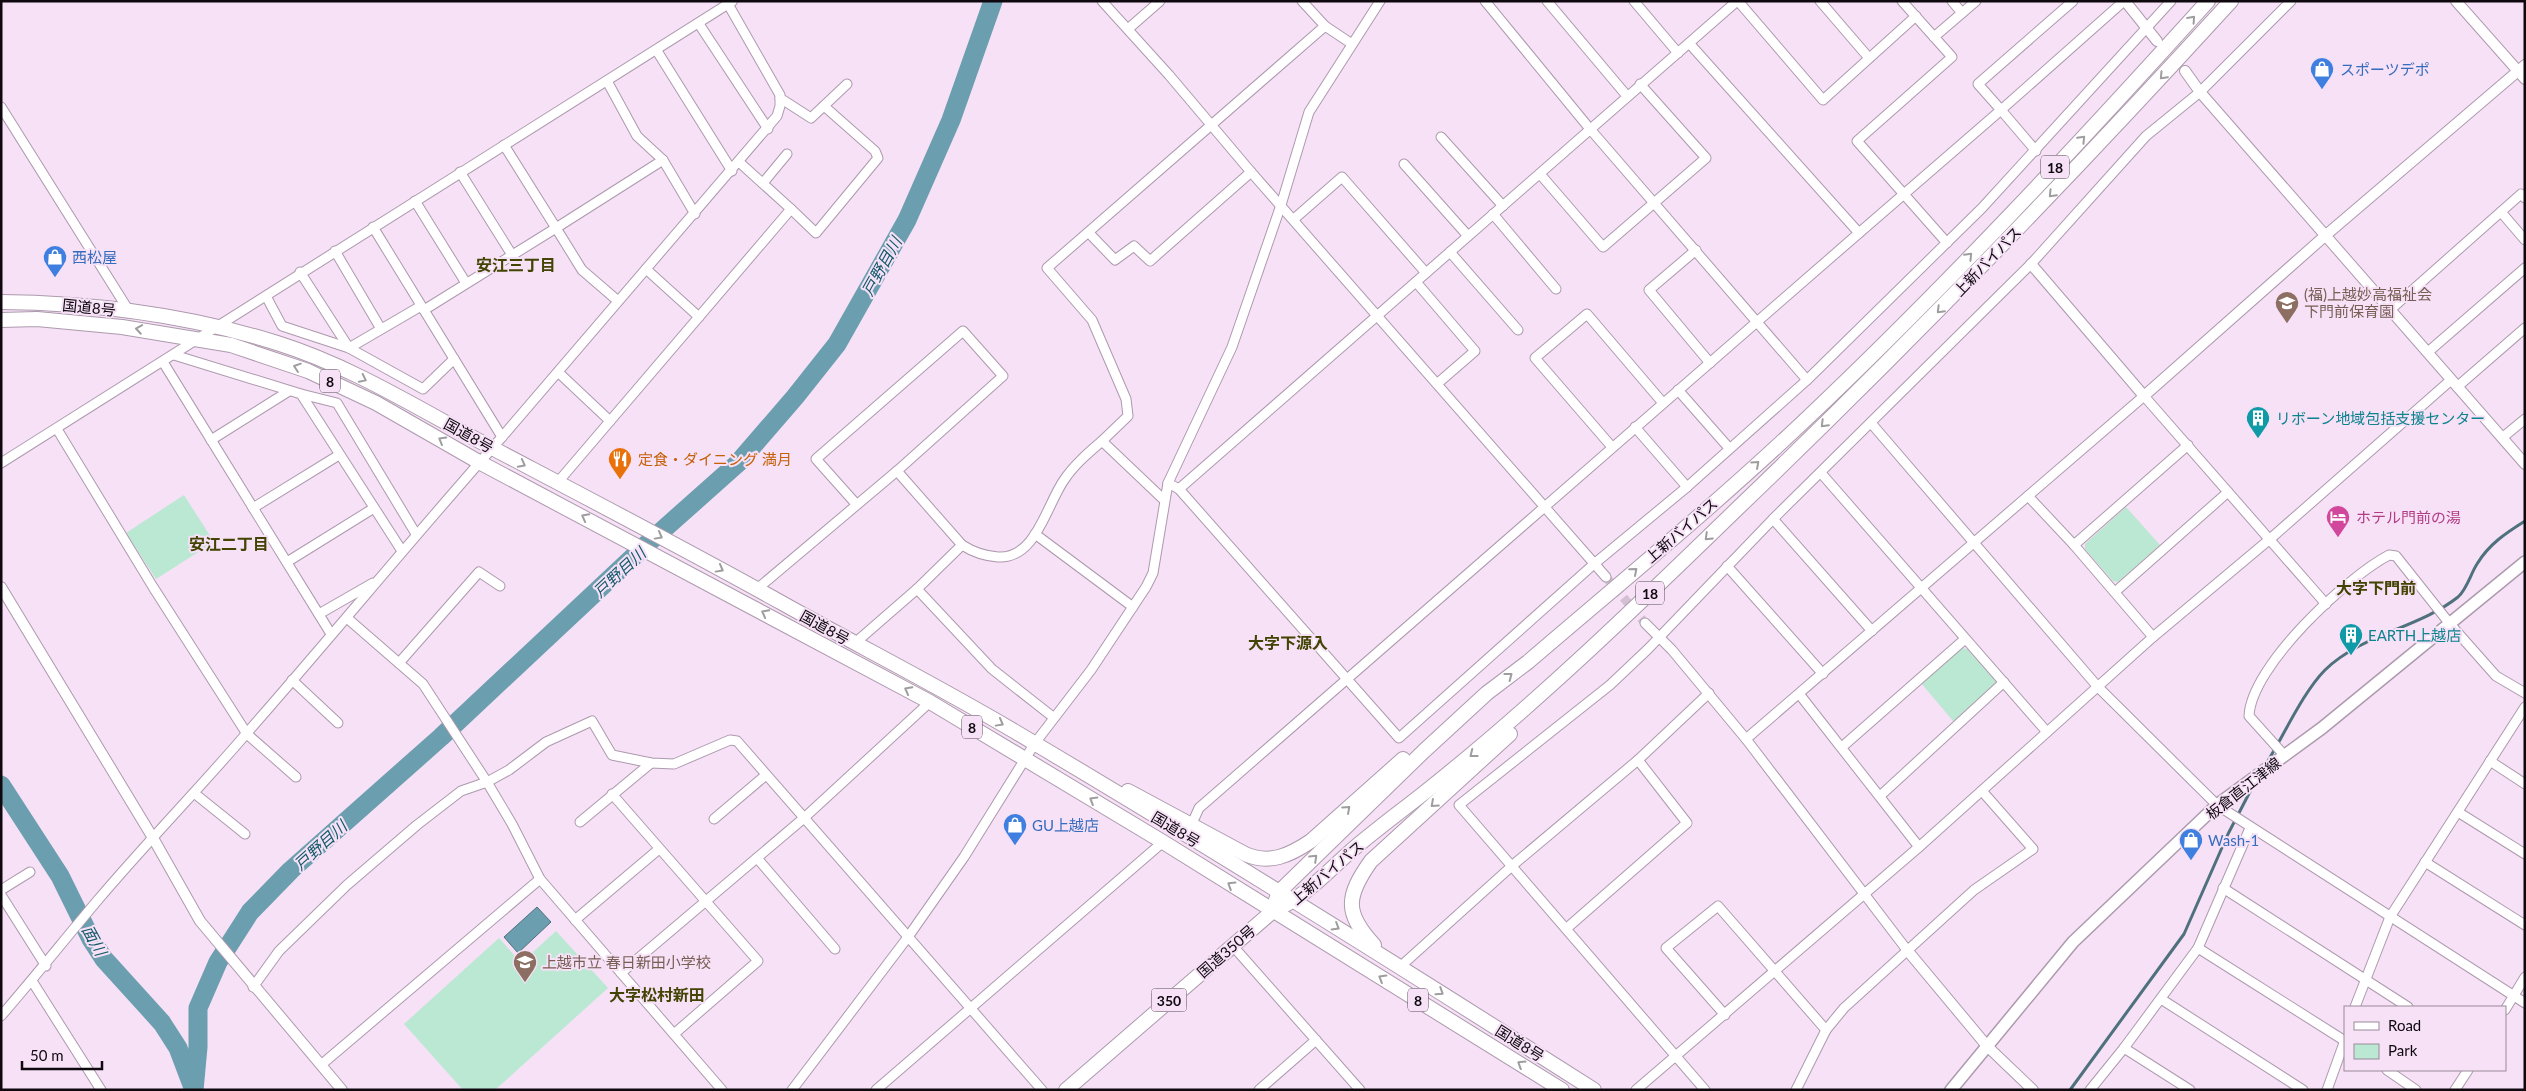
<svg xmlns="http://www.w3.org/2000/svg" width="2526" height="1091" font-family="Lato,'Noto Sans JP',sans-serif">
<rect width="100%" height="100%" fill="#f6e1f6"/>
<!-- green -->
<g fill="#bae8d2">
<polygon points="184,495 214,542 156,579 126,533"/>
<polygon points="2126,507 2160,545 2118,582 2113,581 2085,549 2085,544"/>
<polygon points="1961,648 1967,649 1997,682 1995,687 1954,722 1921,683"/>
<polygon points="556,931 608,988 495,1090 463,1090 404,1024 499,938 521,963"/>
</g>
<!-- water -->
<polygon fill="#6b9eae" stroke="#4f717e" points="537,907 551,922 518,953 504,937"/>
<g fill="none" stroke-linecap="round" stroke-linejoin="round">
<!-- stream -->
<g stroke="#4f717e" stroke-width="3">
<path d="M2266 764C2283 737 2303 692 2325 670 2362 634 2419 628 2458 597 2467 589 2471 573 2477 564 2489 544 2506 533 2525 521"/>
<polyline points="2070,1090 2184,934 2228,834 2255,782"/>
</g>
<!-- river -->
<g stroke="#6b9eae" stroke-width="19">
<polyline points="1,785 60,876 91,939 104,959 162,1023 178,1048 192,1085"/>
<polyline points="194,1090 198,1047 198,1008 218,962 250,912 291,870 441,737 647,544 738,463 795,397 837,344 907,220 951,120 993,1"/>
</g>
<!-- minor-tunnel -->
<polyline stroke="#d3c1d3" stroke-width="9" stroke-dasharray="9 4.5" stroke-linecap="butt" points="1606,577 1645,623"/>
<!-- minor casing -->
<g stroke="#ad9aad" stroke-width="11">
<g id="minor">
<polyline points="1102,1 1169,75 1251,172 1606,577"/>
<polyline points="1302,1 1325,26"/>
<polyline points="1485,1 1590,129 1807,380 1982,208 2171,1"/>
<polyline points="1547,1 1627,96"/>
<polyline points="1634,1 1678,53"/>
<polyline points="1738,1 1823,100 1916,16"/>
<polyline points="1820,1 1869,58"/>
<polyline points="1902,1 1952,57 1857,141 1947,243"/>
<polyline points="1952,1 1962,13"/>
<polyline points="2073,1 1978,84 2001,110 2124,1"/>
<polyline points="699,24 768,129"/>
<polyline points="1128,29 1160,1"/>
<polyline points="1934,37 1976,1"/>
<polyline points="657,51 732,171"/>
<polyline points="607,81 637,136 663,160"/>
<polyline points="780,98 811,118 847,84"/>
<polyline points="1,107 129,311"/>
<polyline points="1441,137 1503,206"/>
<polyline points="504,145 556,228 663,160 695,214"/>
<polyline points="1404,164 1468,236"/>
<polyline points="460,172 512,255"/>
<polyline points="1540,174 1603,247 1706,158 1640,84"/>
<polyline points="763,183 787,154"/>
<polyline points="415,201 466,283"/>
<polyline points="791,209 816,233 878,158 875,151 824,106"/>
<polyline points="2501,212 2525,240"/>
<polyline points="1493,214 1556,289"/>
<polyline points="1294,219 1342,177 1426,273"/>
<polyline points="1089,233 1115,260 1134,246 1150,261 1251,172"/>
<polyline points="1859,233 2001,110 2036,151"/>
<polyline points="1696,250 1649,290 1710,363"/>
<polyline points="335,251 381,329"/>
<polyline points="1450,252 1518,330"/>
<polyline points="646,269 699,317"/>
<polyline points="300,272 349,348 421,306"/>
<polyline points="1416,282 1475,351 1438,383"/>
<polyline points="266,296 282,326 349,348 423,389 454,359"/>
<polyline points="424,310 556,228 582,270 618,301"/>
<polyline points="2390,310 2521,194 2525,198"/>
<polyline points="2428,352 2525,268"/>
<polyline points="174,355 301,394 402,551"/>
<polyline points="163,362 331,634"/>
<polyline points="558,372 610,421"/>
<polyline points="2457,387 2525,328"/>
<polyline points="1678,390 1729,448"/>
<polyline points="301,394 337,403 416,534"/>
<polyline points="1871,423 2098,687 2217,805 2525,1003"/>
<polyline points="1635,427 1687,487"/>
<polyline points="57,429 153,587 247,734 296,777"/>
<polyline points="2502,438 2525,419"/>
<polyline points="211,440 289,391"/>
<polyline points="1612,447 1535,358 1587,314 1663,403"/>
<polyline points="1,463 728,4 780,95 780,106 777,116 502,437"/>
<polyline points="1821,473 2047,732"/>
<polyline points="558,482 791,209 739,162"/>
<polyline points="1168,483 1179,489 1399,738 1594,564 1687,487 1807,380"/>
<polyline points="1179,489 1737,1"/>
<polyline points="2028,496 2074,545 2153,637"/>
<polyline points="1163,499 1102,441 1128,416 1126,399 1092,320 1047,268 1325,26 1352,44"/>
<polyline points="253,508 339,455"/>
<polyline points="1773,519 1872,631"/>
<polyline points="1035,534 1133,607"/>
<path d="M962 545C973 552 984 556 998 557 1036 559 1046 506 1064 480 1074 465 1088 453 1102 441"/>
<polyline points="2074,545 2188,445"/>
<polyline points="287,562 374,508"/>
<polyline points="1727,566 1823,674"/>
<polyline points="757,589 897,471 1003,376 963,331 816,459 857,505"/>
<polyline points="917,589 992,669 1053,717"/>
<polyline points="2115,592 2228,492"/>
<polyline points="319,614 373,583"/>
<polyline points="347,618 423,684 487,782 512,824 540,879 722,1090"/>
<polyline points="1645,623 1672,650 1746,739 1907,950"/>
<polyline points="855,643 917,589 962,545 897,471"/>
<polyline points="399,663 479,572 500,586"/>
<polyline points="292,680 338,723"/>
<polyline points="1800,695 1919,847"/>
<polyline points="1746,739 2144,396 2326,604"/>
<polyline points="1842,747 1965,639"/>
<path d="M2284 755 2249 716C2251 666 2347 577 2389 555L2396 556 2450 624 2496 676 2525 693"/>
<polyline points="2490,761 2525,784"/>
<polyline points="194,793 245,834"/>
<polyline points="612,794 758,961 674,1034"/>
<polyline points="1880,796 2004,682"/>
<polyline points="2458,812 2525,854"/>
<polyline points="714,819 766,775"/>
<polyline points="580,822 651,763"/>
<polyline points="1190,828 1199,808 1859,233 1689,43"/>
<polyline points="757,858 835,949"/>
<polyline points="2425,862 2525,925"/>
<polyline points="2223,888 2408,1007"/>
<polyline points="1,890 30,872"/>
<polyline points="1,895 46,966"/>
<polyline points="575,920 659,849"/>
<polyline points="1567,928 1687,823 1638,760"/>
<polyline points="1232,945 1360,1090"/>
<polyline points="2198,948 2345,1041"/>
<polyline points="1401,966 1513,865 1638,760 1709,693"/>
<polyline points="621,973 804,818 930,702"/>
<polyline points="32,981 101,1090"/>
<polyline points="253,987 279,951 347,885 417,825 461,791 487,782 509,770 546,742 592,721 612,755 651,763 674,764 730,740 737,741 1042,1090"/>
<polyline points="2161,999 2303,1090"/>
<polyline points="2355,1007 2390,917 2525,707"/>
<polyline points="2505,1010 2525,977"/>
<polyline points="1725,1015 1666,948 1718,906 1826,1030"/>
<path d="M1 1016C34 978 65 939 97 901 145 844 198 790 246 734 332 636 415 535 502 437L373 227"/>
<polyline points="2124,1048 2190,1090"/>
<polyline points="321,1065 540,879"/>
<polyline points="2387,1070 2416,1090"/>
<polyline points="792,1090 908,937 964,857 1035,743 1091,670 1146,587 1153,573 1168,483 1232,347 1281,205 1309,112 1380,1"/>
<polyline points="876,1090 1163,842"/>
<polyline points="1259,1090 1316,1040"/>
<polyline points="1636,1090 1919,847 2153,637 2270,539 2451,380"/>
<polyline points="1705,1090 1459,805 1610,685 1648,649 1773,519 2031,264 2146,136 2200,92 2291,1"/>
<polyline points="1796,1090 1826,1030 1844,1008 1974,890 2033,849 1982,791"/>
<polyline points="2090,1090 2124,1048 2198,948 2250,828"/>
<polyline points="2327,1090 2345,1040"/>
<polyline points="2455,1090 2468,1070"/>
</g>
</g>
<!-- tertiary casing -->
<g stroke="#ad9aad" stroke-width="12">
<g id="tertiary">
<polyline points="2125,1 2157,41"/>
<polyline points="2456,1 2525,79"/>
<polyline points="728,4 732,1"/>
<polyline points="2185,71 2200,92 2525,464"/>
<polyline points="2031,264 2144,396 2326,235 2525,65"/>
<polyline points="1,587 153,838 200,921 342,1090"/>
<polyline points="1907,950 1987,1046 2033,1090"/>
</g>
</g>
<!-- secondary casing -->
<g stroke="#ad9aad" stroke-width="14">
<polyline id="secondary" points="1951,1090 2073,942 2217,805 2322,728 2525,562"/>
</g>
<!-- trunk casing -->
<g stroke="#ad9aad" stroke-width="16">
<g id="trunk">
<path d="M1 302C94 303 188 315 277 343 354 367 424 412 496 450 591 500 687 550 782 603 866 650 952 693 1034 743 1223 855 1409 972 1594 1090"/>
<polyline points="1,320 37,319 122,327 231,345 308,371 376,403 479,462 930,702 1163,842 1562,1090"/>
<path d="M1128 791 1245 854C1270 865 1290 855 1311 841L1403 759"/>
<path d="M1276 900 1279 892 1424 751 1487 693 1528 662C1619 584 1713 507 1801 424 1943 290 2077 146 2208 1"/>
<path d="M1374 945C1344 913 1346 896 1371 861L1510 734"/>
<path d="M1066 1090 1273 911C1304 898 1326 873 1351 851 1374 831 1400 812 1424 793 1535 705 1637 606 1739 507 1909 344 2072 175 2231 1"/>
</g>
</g>
<!-- minor -->
<use href="#minor" stroke="#fff" stroke-width="9"/>
<!-- tertiary -->
<use href="#tertiary" stroke="#fff" stroke-width="10"/>
<!-- secondary -->
<use href="#secondary" stroke="#fff" stroke-width="11"/>
<!-- trunk -->
<use href="#trunk" stroke="#fff" stroke-width="14"/>
</g>
<!-- one-way arrows -->
<defs><path id="oneway-chevron" d="M-2-3.5L2.5 0L-2 3.5" fill="none" stroke-width="1.6" stroke-linecap="round" stroke-linejoin="round" transform="scale(1.25)"/></defs>
<g stroke="#9f9d9f">
<use href="#oneway-chevron" transform="translate(2192 19) rotate(-48)"/>
<use href="#oneway-chevron" transform="translate(2163 76) rotate(133)"/>
<use href="#oneway-chevron" transform="translate(2082 139) rotate(-46)"/>
<use href="#oneway-chevron" transform="translate(2052 194) rotate(134)"/>
<use href="#oneway-chevron" transform="translate(1969 256) rotate(-46)"/>
<use href="#oneway-chevron" transform="translate(1940 310) rotate(135)"/>
<use href="#oneway-chevron" transform="translate(139 329) rotate(-171)"/>
<use href="#oneway-chevron" transform="translate(297 367) rotate(-161)"/>
<use href="#oneway-chevron" transform="translate(363 379) rotate(26)"/>
<use href="#oneway-chevron" transform="translate(1824 424) rotate(135)"/>
<use href="#oneway-chevron" transform="translate(442 440) rotate(-150)"/>
<use href="#oneway-chevron" transform="translate(522 464) rotate(28)"/>
<use href="#oneway-chevron" transform="translate(1756 464) rotate(-42)"/>
<use href="#oneway-chevron" transform="translate(585 517) rotate(-152)"/>
<use href="#oneway-chevron" transform="translate(659 536) rotate(29)"/>
<use href="#oneway-chevron" transform="translate(1708 537) rotate(136)"/>
<use href="#oneway-chevron" transform="translate(720 569) rotate(29)"/>
<use href="#oneway-chevron" transform="translate(1634 571) rotate(-41)"/>
<use href="#oneway-chevron" transform="translate(765 613) rotate(-152)"/>
<use href="#oneway-chevron" transform="translate(1509 676) rotate(-37)"/>
<use href="#oneway-chevron" transform="translate(908 690) rotate(-152)"/>
<use href="#oneway-chevron" transform="translate(1000 723) rotate(29)"/>
<use href="#oneway-chevron" transform="translate(1473 754) rotate(142)"/>
<use href="#oneway-chevron" transform="translate(1093 800) rotate(-149)"/>
<use href="#oneway-chevron" transform="translate(1434 804) rotate(138)"/>
<use href="#oneway-chevron" transform="translate(1347 809) rotate(-42)"/>
<use href="#oneway-chevron" transform="translate(1314 858) rotate(-44)"/>
<use href="#oneway-chevron" transform="translate(1231 885) rotate(-148)"/>
<use href="#oneway-chevron" transform="translate(1336 927) rotate(31)"/>
<use href="#oneway-chevron" transform="translate(1382 978) rotate(-149)"/>
<use href="#oneway-chevron" transform="translate(1440 992) rotate(33)"/>
<use href="#oneway-chevron" transform="translate(1521 1064) rotate(-148)"/>
</g>
<!-- icons -->
<defs>
<g id="shop-pin" transform="scale(1.25)"><path d="M0 17L-7.5 6A9.5 9.5 0 1 1 7.5 6Z" fill="#3f7fe0" stroke="#f6e1f6"/><path d="M-5-2.5h2.3a2.7 3.5 0 0 1 5.4 0H5L5.5 6h-11ZM-1.5-2.5h3a1.5 2.3 0 0 0-3 0Z" fill="#fff"/></g>
<g id="school-pin" transform="scale(1.25)"><path d="M0 17L-7.5 6A9.5 9.5 0 1 1 7.5 6Z" fill="#8d6e63" stroke="#f6e1f6"/><path d="M0-5L7-2L0 1L-7-2ZM-4 1L0 2.5L4 1V4Q0 6-4 4Z" fill="#fff"/></g>
<g id="building-pin" transform="scale(1.25)"><path d="M0 17L-7.5 6A9.5 9.5 0 1 1 7.5 6Z" fill="#0f9aa8" stroke="#f6e1f6"/><path d="M-4-6H4V6H1V3H-1V6H-4ZM-2.5-4.3h1.7v1.8h-1.7ZM.8-4.3h1.7v1.8H.8ZM-2.5-1h1.7V.8h-1.7ZM.8-1h1.7V.8H.8Z" fill="#fff"/></g>
<g id="restaurant-pin" transform="scale(1.25)"><path d="M0 17L-7.5 6A9.5 9.5 0 1 1 7.5 6Z" fill="#e8710a" stroke="#f6e1f6"/><path d="M-5-6h1v4h1v-4h1v4h1v-4h1v5L-1.5 .5V6h-2V.5L-5-1ZM5-6V6H3V1.5H1.5Q1.5-4 5-6Z" fill="#fff"/></g>
<g id="hotel-pin" transform="scale(1.25)"><path d="M0 17L-7.5 6A9.5 9.5 0 1 1 7.5 6Z" fill="#d1479c" stroke="#f6e1f6"/><path d="M-6-4.5h1.5V1H6V5H4.5V3h-9V5H-6ZM-4 0a1.8 1.8 0 1 1 3.6 0ZM.5 0V-2.5h3Q6-2.5 6 0Z" fill="#fff"/></g>
</defs>
<g fill-rule="evenodd">
<use href="#shop-pin" x="2322" y="69"/>
<use href="#shop-pin" x="55" y="257"/>
<use href="#school-pin" x="2287" y="303"/>
<use href="#building-pin" x="2258" y="418"/>
<use href="#restaurant-pin" x="620" y="459"/>
<use href="#hotel-pin" x="2338" y="517"/>
<use href="#building-pin" x="2351" y="635"/>
<use href="#shop-pin" x="1015" y="825"/>
<use href="#shop-pin" x="2191" y="840"/>
<use href="#school-pin" x="525" y="962"/>
</g>
<g text-anchor="middle" dominant-baseline="central" stroke-width="4" stroke-linejoin="round" paint-order="stroke">
<!-- shield labels -->
<g fill="#f6e1f6" stroke="#544a54" stroke-width="1">
<rect x="2041" y="155.5" width="28" height="23" rx="4"/>
<rect x="320" y="369.5" width="20" height="23" rx="4"/>
<rect x="1636" y="581.5" width="28" height="23" rx="4"/>
<rect x="962" y="715.5" width="20" height="23" rx="4"/>
<rect x="1151.5" y="988.5" width="35" height="23" rx="4"/>
<rect x="1408" y="988.5" width="20" height="23" rx="4"/>
</g>
<g font-size="14" font-weight="bold" fill="#0f090f">
<text x="2055" y="167">18</text>
<text x="330" y="381">8</text>
<text x="1650" y="593">18</text>
<text x="972" y="727">8</text>
<text x="1169" y="1000">350</text>
<text x="1418" y="1000">8</text>
</g>
<!-- shop labels -->
<g font-size="15" fill="#366cbe" stroke="#f6e1f6" text-anchor="start">
<text x="2340" y="69">スポーツデポ</text>
<text x="72" y="257">西松屋</text>
<text x="1032" y="825">GU上越店</text>
<text x="2208" y="840">Wash-1</text>
</g>
<!-- street labels -->
<g font-size="15" fill="#0f090f" stroke="#f6e1f6">
<text transform="translate(1987 261) rotate(-46)">上新バイパス</text>
<text transform="translate(89 307) rotate(6)">国道8号</text>
<text transform="translate(469 435) rotate(29)">国道8号</text>
<text transform="translate(1681 530) rotate(-41)">上新バイパス</text>
<text transform="translate(825 627) rotate(29)">国道8号</text>
<text transform="translate(2243 788) rotate(-38)">板倉直江津線</text>
<text transform="translate(1176 829) rotate(31)">国道8号</text>
<text transform="translate(1327 872) rotate(-40)">上新バイパス</text>
<text transform="translate(1226 951) rotate(-41)">国道350号</text>
<text transform="translate(1520 1043) rotate(32)">国道8号</text>
</g>
<!-- education labels -->
<g font-size="15" fill="#785e54" stroke="#f6e1f6" text-anchor="start">
<text x="2304" y="294">(福)上越妙高福祉会<tspan x="2304" dy="17">下門前保育園</tspan></text>
<text x="542" y="962">上越市立 春日新田小学校</text>
</g>
<!-- culture labels -->
<g font-size="15" fill="#0d838f" stroke="#f6e1f6" text-anchor="start">
<text x="2276" y="418">リボーン地域包括支援センター</text>
<text x="2368" y="635">EARTH上越店</text>
</g>
<!-- food labels -->
<g font-size="15" fill="#c56008" stroke="#f6e1f6" text-anchor="start">
<text x="638" y="459">定食・ダイニング 満月</text>
</g>
<!-- hotel labels -->
<g font-size="15" fill="#b23c85" stroke="#f6e1f6" text-anchor="start">
<text x="2356" y="517">ホテル門前の湯</text>
</g>
<!-- neighbourhood labels -->
<g font-size="16" font-weight="bold" fill="#434403" stroke="#f6e1f6">
<text x="516" y="264">安江三丁目</text>
<text x="229" y="543">安江二丁目</text>
<text x="2376" y="587">大字下門前</text>
<text x="1288" y="642">大字下源入</text>
<text x="657" y="994">大字松村新田</text>
</g>
<!-- water labels -->
<g font-size="16" font-style="italic" fill="#12596a" stroke="#f6e1f6">
<text transform="translate(881 266) rotate(-61)">戸野目川</text>
<text transform="translate(619 572) rotate(-43)">戸野目川</text>
<text transform="translate(320 845) rotate(-42)">戸野目川</text>
<text transform="translate(95 940) rotate(61)">面川</text>
</g>
</g>
<!-- border -->
<rect width="2526" height="1091" fill="none" stroke="#0f090f" stroke-width="5"/>
<!-- legend -->
<rect x="2344" y="1006" width="162" height="65" fill="#f6e1f6" stroke="#9a8b9a"/>
<rect x="2354" y="1022" width="25" height="8" fill="#ffffff" stroke="#9a8b9a"/>
<text x="2388" y="1031" font-size="15" fill="#0f090f">Road</text>
<rect x="2354" y="1044" width="25" height="15" fill="#bae8d2" stroke="#9a8b9a"/>
<text x="2388" y="1056" font-size="15" fill="#0f090f">Park</text>
<!-- scale -->
<path d="M22 1061v8h80v-8" fill="none" stroke="#0f090f" stroke-width="2.5"/>
<text x="30" y="1061" font-size="15" fill="#0f090f" stroke="#f6e1f6" stroke-width="4" paint-order="stroke">50 m</text>
</svg>
